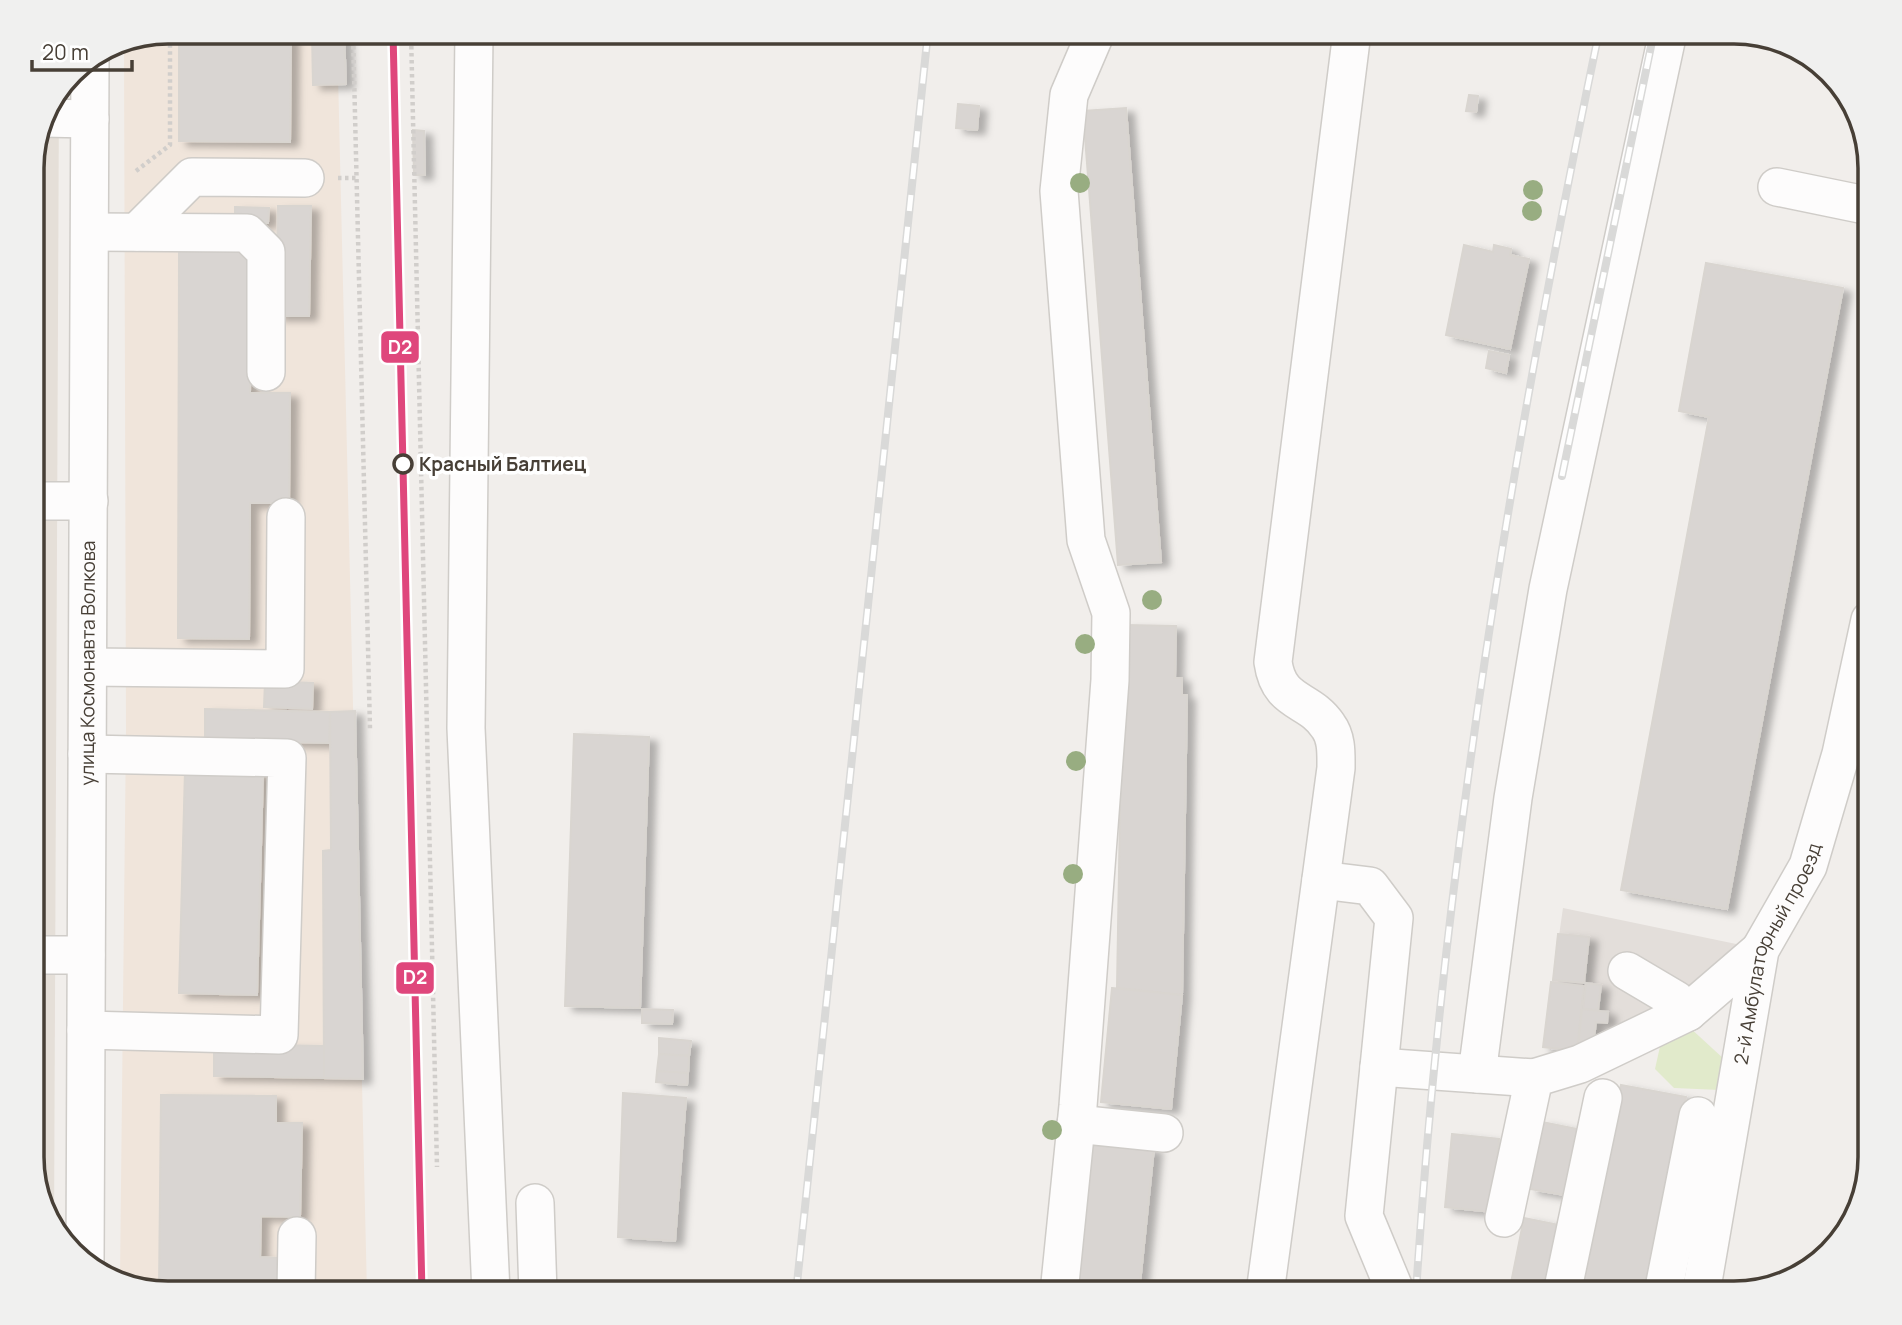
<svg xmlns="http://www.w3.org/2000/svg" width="1902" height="1325" font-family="Manrope,sans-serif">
<defs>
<filter id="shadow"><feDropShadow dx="8" dy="4.5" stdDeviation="3.5" flood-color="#0004"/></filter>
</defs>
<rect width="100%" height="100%" fill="#f1eeeb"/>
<!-- residential -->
<polygon fill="#e5dfd8" points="59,89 54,1230 50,1225 32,1166 32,158 46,107"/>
<!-- commercial -->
<polygon fill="#f0e5db" points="168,32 337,32 367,1293 167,1293 120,1278 126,730 124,48"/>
<!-- industrial -->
<polygon fill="#e3deda" points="1563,908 1741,945 1676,1000 1593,1047 1543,1047"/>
<!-- green -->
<polygon fill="#e1eacb" points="1688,1026 1725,1060 1720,1090 1674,1088 1655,1069 1663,1033"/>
<!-- building -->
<g fill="#d9d5d2" stroke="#d9d5d0" stroke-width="2" filter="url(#shadow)">
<polygon points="179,32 291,32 290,142 179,141"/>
<polygon points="312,32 344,32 346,84 313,85"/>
<polygon points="1469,95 1478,96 1476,112 1466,111"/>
<polygon points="958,104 979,106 977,130 956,128"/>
<polygon points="1126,108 1161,562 1118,565 1083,111"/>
<polygon points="413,130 424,131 425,175 414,175"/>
<polygon points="278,206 311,206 309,316 276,316"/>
<polygon points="235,207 269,208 268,223 235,223"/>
<polygon points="1464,245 1493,252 1494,245 1511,249 1510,255 1529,259 1510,349 1446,335"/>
<polygon points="179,251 251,252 250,393 290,393 289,503 250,503 249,639 178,638"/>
<polygon points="1706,263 1843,288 1727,909 1621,890 1709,417 1679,411"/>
<polygon points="1489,351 1509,355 1506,373 1486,368"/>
<polygon points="1126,625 1176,626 1175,678 1182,678 1182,695 1187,695 1182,995 1117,988 1122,694"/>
<polygon points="265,681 313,683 312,709 264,707"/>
<polygon points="205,709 330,712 329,743 205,740"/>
<polygon points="355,711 363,1079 324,1078 323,851 331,850 330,712"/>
<polygon points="574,734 649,737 640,1008 565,1006"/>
<polygon points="185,770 263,772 257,995 179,993"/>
<polygon points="1558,934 1589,937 1584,983 1553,980"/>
<polygon points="1551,982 1584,986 1577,1051 1543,1047"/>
<polygon points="1586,983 1601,985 1598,1010 1583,1009"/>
<polygon points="1112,988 1182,995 1171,1109 1101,1102"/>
<polygon points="642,1009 673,1010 672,1024 642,1023"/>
<polygon points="1582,1009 1608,1012 1607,1023 1596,1022 1593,1047 1578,1045"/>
<polygon points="659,1038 691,1041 689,1056 659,1054"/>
<polygon points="214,1044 324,1046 324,1078 214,1076"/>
<polygon points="659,1054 689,1056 688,1073 657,1071"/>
<polygon points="657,1071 688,1073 687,1085 656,1082"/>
<polygon points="1621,1085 1686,1097 1646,1293 1578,1293"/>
<polygon points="623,1093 686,1098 675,1241 618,1237"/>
<polygon points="161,1095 276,1096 276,1123 302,1123 300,1217 261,1216 260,1257 279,1258 278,1293 167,1293 159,1291"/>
<polygon points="1542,1122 1577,1129 1565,1195 1530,1189"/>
<polygon points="1452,1134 1499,1139 1492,1212 1445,1207"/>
<polygon points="1089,1145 1154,1148 1139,1293 1075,1293"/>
<polygon points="1524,1218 1559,1225 1545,1293 1509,1293"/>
</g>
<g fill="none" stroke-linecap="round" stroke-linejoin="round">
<!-- minor casing -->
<g stroke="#cfccc8" stroke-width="40">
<g id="minor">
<polyline points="474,32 466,728 491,1293"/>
<polyline points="43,118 90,119"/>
<polyline points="1777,187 1870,206"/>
<polyline points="91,232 247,233 266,252 266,372"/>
<polyline points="137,232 192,177 305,178"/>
<polyline points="32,501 89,501"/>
<polyline points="88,667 285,669 286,517"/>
<polyline points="1321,880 1370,886 1394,918 1364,1216 1396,1293"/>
<polyline points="32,955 86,955"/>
<polyline points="1627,971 1676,1000 1688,1012"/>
<polyline points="86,1030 279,1035 287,758 87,754"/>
<polyline points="1379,1067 1534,1078"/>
<polyline points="1477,1074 1513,798 1548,589 1668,32"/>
<polyline points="1076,1124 1164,1133"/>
<polyline points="535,1203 538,1293"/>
<polyline points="1504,1218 1534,1078 1580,1064 1688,1012 1760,950"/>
<path id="s1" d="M85 1265 90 61"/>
<polyline points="296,1293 297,1236"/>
<polyline points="1059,1293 1078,1106 1110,680 1111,613 1086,540 1059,191 1069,95 1096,32"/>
<path d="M1265 1293 1336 768C1336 754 1337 738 1328 726 1309 697 1279 705 1273 662L1352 32"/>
<polyline points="1562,1293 1603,1098"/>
<polyline points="1663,1293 1698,1116"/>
<path id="s2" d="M1701 1293 1760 950 1808 866 1841 754 1870 620"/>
</g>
</g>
<!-- path -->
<g stroke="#d1cecb" stroke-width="4.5" stroke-dasharray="3.5 3.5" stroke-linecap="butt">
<polyline points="353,32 370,729"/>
<polyline points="411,32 437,1167"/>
<polyline points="136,171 170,145 170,32"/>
<polyline points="338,178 356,178"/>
<polyline points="32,279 42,271"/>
<polyline points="32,707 39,695"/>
</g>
<!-- minor -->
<use href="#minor" stroke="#fdfcfc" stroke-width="37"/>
<!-- rail casing -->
<g stroke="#d9d9d8" stroke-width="8">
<g id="rail">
<polyline points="1562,476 1654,32"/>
<polyline points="796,1293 928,32"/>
<path d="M1416 1293C1443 868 1512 448 1599 32"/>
</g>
</g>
<!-- rail -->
<use href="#rail" stroke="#fff" stroke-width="5" stroke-dasharray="16" stroke-linecap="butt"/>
<!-- rail-1 casing -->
<g stroke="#fff" stroke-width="12">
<polyline id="rail-1" points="393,32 422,1293"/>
</g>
<!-- rail-1 -->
<use href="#rail-1" stroke="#df477c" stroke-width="7"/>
</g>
<!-- trees -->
<g fill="#98ad81">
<circle cx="1080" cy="183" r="10"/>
<circle cx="1533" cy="190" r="10"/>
<circle cx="1532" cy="211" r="10"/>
<circle cx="1152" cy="600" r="10"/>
<circle cx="1085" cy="644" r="10"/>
<circle cx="1076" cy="761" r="10"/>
<circle cx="1073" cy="874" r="10"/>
<circle cx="1052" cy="1130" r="10"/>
</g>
<!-- markers -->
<circle fill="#fff" stroke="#473f36" stroke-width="3.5" cx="403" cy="464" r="9"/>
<g text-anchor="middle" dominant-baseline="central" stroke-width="7" stroke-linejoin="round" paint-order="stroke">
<!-- stop labels -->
<g font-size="19" font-weight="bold" fill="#473f36" stroke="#fff" text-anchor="start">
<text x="419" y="464">Красный Балтиец</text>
</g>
<!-- street labels -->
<g font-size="19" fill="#473f36" stroke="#fff">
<text stroke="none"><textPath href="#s1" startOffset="602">улица Космонавта Волкова</textPath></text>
<text stroke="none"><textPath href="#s2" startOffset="350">2-й Амбулаторный проезд</textPath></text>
</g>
</g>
<!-- crop -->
<path d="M0 0H1902V1325H0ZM168 44H1734A124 124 0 0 1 1858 168V1157A124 124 0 0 1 1734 1281H168A124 124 0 0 1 44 1157V168A124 124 0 0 1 168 44Z" fill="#f0f0ef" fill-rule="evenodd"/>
<path fill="none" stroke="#473f36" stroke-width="3.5" d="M168 44H1734A124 124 0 0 1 1858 168V1157A124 124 0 0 1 1734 1281H168A124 124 0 0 1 44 1157V168A124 124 0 0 1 168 44Z"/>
<g stroke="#fff" stroke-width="2.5">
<rect x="380" y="330" width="40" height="34" rx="7" fill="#df477c"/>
<rect x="395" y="961" width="40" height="34" rx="7" fill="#df477c"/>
</g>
<g font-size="19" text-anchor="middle" font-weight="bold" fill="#fff">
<text x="400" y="354">D2</text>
<text x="415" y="984">D2</text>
</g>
<!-- scale -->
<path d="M32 60v10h100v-10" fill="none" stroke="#473f36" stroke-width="3.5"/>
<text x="42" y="60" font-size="21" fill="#473f36" stroke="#ffffff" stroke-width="5" paint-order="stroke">20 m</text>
</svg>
